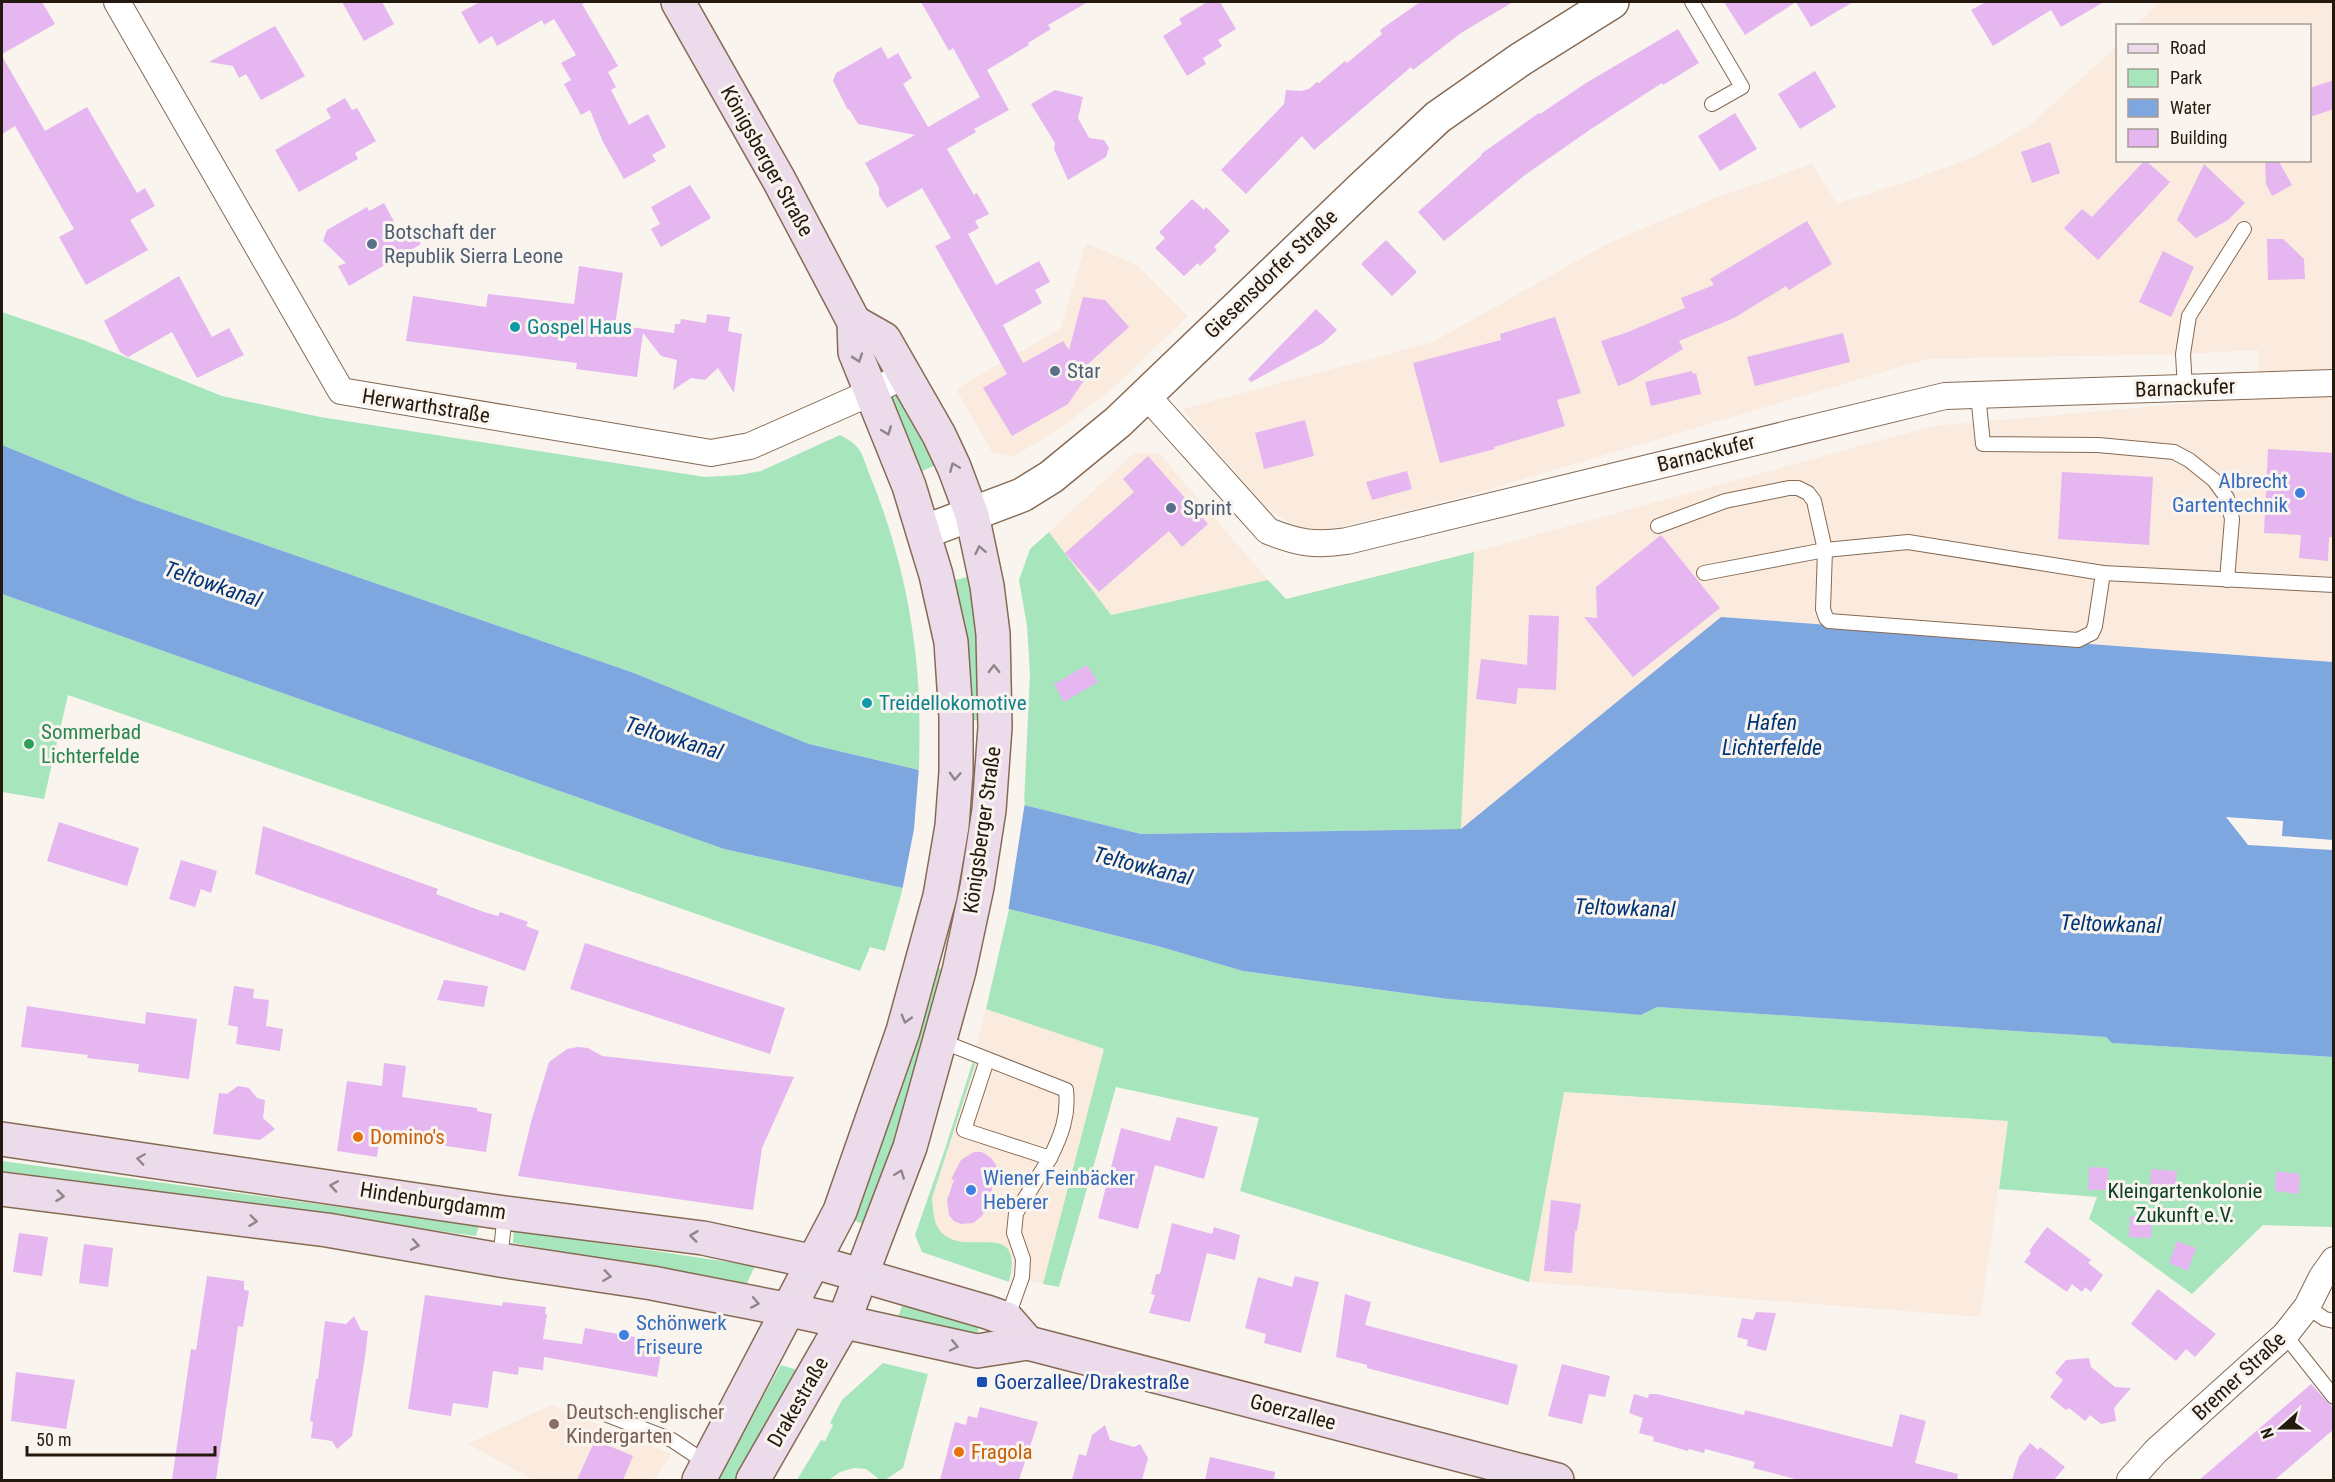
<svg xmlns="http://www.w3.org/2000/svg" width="2335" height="1482" font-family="'Roboto Condensed',sans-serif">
<rect width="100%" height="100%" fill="#faf4ef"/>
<!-- built -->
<g fill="#faebde">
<polygon points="2159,2 2333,2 2333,662 1721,617 1461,829 1474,552 1933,426 2259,397 2258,350 2183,354 1927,359 1477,493 1329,530 1300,527 1284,520 1264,506 1193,423 1183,409 1433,342 1607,244 1710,200 1812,164 1837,204 1914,179 1976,156 2030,125 2117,46 2118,160 2310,160 2310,26 2136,25"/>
<polygon points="1086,243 1136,265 1188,316 1111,390 1054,432 1013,457 992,452 956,389 1061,328"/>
<polygon points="1134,453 1159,453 1268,580 1110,615 1049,532"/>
<polygon points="986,1009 1104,1049 1043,1284 922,1252 915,1235 945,1149 973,1061"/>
<polygon points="1563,1092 2008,1121 1980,1317 1529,1282"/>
<polygon points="551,1405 671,1454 654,1480 534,1480 467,1444"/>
</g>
<!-- green -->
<g fill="#a7e6bc">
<path d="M2 312 83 340 222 396 320 417 705 477 739 475 761 471 840 435C847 439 853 442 858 448 864 456 867 469 871 478 892 530 907 586 914 642 920 684 920 727 919 770L809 744 634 673 136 500 2 445Z"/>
<polygon points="898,394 938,464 920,472 891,397"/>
<polygon points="1049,532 1111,615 1268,580 1286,599 1474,552 1461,829 1141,834 1024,805 1030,673 1027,626 1019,580 1030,549"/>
<polygon points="974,575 979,639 979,721 970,719 952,581"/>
<polygon points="2,594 724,849 903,888 885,951 870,947 860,971 68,695 44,799 2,792"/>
<polygon points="1009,909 1161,947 1243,971 1448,999 1641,1015 1657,1007 2106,1037 2113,1043 2333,1057 2333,1227 2263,1225 2192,1294 2089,1219 2097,1197 1999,1189 2008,1121 1564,1092 1529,1282 1240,1191 1259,1118 1116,1087 1059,1287 1043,1284 1104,1049 986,1009"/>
<polygon points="938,968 946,970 909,1101 865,1225 853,1220 900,1094"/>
<path d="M973 1061 975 1065 932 1198C933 1210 933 1224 942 1233 967 1258 1025 1217 1009 1282L922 1252 915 1235 945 1149Z"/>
<polygon points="2,1161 479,1226 476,1236 2,1171"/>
<polygon points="514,1230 755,1266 746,1285 513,1243"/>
<polygon points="903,1303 979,1326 977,1336 898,1317"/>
<polygon points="883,1363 928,1374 903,1468 885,1480 880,1480 866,1469 854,1468 840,1472 829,1480 797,1480 821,1440 825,1441 833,1425 830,1423 842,1400"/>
<polygon points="781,1365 798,1370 740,1475 736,1480 716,1480"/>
</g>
<!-- water -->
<polygon fill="#7ea6df" points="2,445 136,500 634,673 809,744 919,770 1024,805 1141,834 1461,829 1721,617 2333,662 2333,1057 2112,1043 2106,1037 1657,1007 1641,1015 1448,999 1243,971 1161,947 1009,909 903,888 724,849 2,594"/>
<!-- pier -->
<g fill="#faf4ef">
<polygon points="919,767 1025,802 1008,912 902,891 914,829"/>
<polygon points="2226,817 2283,821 2282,836 2333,840 2333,850 2248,845"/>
</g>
<!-- building -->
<g fill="#e5b6f0">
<polygon points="2,2 42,2 55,24 2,54"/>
<polygon points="342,2 382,2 394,24 364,41"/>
<polygon points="480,2 587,2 582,4 618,66 608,72 616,87 611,90 629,125 648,114 666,147 652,155 656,161 624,179 603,142 590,110 581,115 564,84 571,80 561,63 576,55 554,19 544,25 542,20 497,46 492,36 479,44 461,12"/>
<polygon points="921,2 1088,2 1048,25 1051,29 1028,43 1029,45 987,70 1009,110 974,129 976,132 947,149 974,195 977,193 989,214 975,221 979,228 968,234 996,285 1039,261 1050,282 1035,290 1042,303 1003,325 1023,363 1063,341 1069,350 1083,297 1105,300 1129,327 1077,374 1087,376 1068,404 1012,436 983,388 1007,374 935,246 951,238 922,188 887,208 879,195 879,188 865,163 915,135 858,124 849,109 848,110 833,81 836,73 881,47 888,59 898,53 912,78 903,84 928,127 980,97 953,48 949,51"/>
<polygon points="1207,2 1220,2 1236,29 1218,40 1222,46 1203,58 1206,64 1187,76 1163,36 1182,24 1179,19"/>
<polygon points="1420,2 1513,2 1461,33 1413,70 1411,67 1314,150 1302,136 1246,194 1221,170 1284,104 1286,90 1301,91 1309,89 1317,82 1319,83 1345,61 1347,63 1382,34 1380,30"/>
<polygon points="1724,2 1853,2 1811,27 1796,2 1745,35"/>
<polygon points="1986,2 2104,2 2061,27 2051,10 1993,46 1971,10"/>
<polygon points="275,26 305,76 261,100 246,74 239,78 233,66 209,62"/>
<polygon points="1678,29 1699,63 1663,85 1662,83 1591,129 1525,175 1444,241 1418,212 1482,155 1481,154 1539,113 1540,114 1586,83"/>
<polygon points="2,56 45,131 87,107 137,193 145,188 155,206 130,220 148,250 86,285 59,237 74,229 15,126 2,134"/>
<polygon points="1815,71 1836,107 1800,129 1778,94"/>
<polygon points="2334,80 2334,109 2310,117 2310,88"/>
<polygon points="1055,90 1083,97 1078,118 1089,138 1104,140 1109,148 1106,157 1068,180 1054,149 1055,143 1031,104"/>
<polygon points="345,98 352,110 357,108 376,141 355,153 358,159 299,192 275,150 331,118 326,109"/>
<polygon points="1735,113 1757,149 1720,171 1698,136"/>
<polygon points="2050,142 2060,173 2032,183 2021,152"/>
<polygon points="2145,160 2170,182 2098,260 2064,228 2082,209 2092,217"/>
<polygon points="2265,160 2278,160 2292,185 2272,196 2266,184"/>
<polygon points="2204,164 2245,203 2228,220 2196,238 2177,220"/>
<polygon points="690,185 711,218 661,247 651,229 660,224 651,207"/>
<polygon points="1192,199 1204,210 1206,207 1230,231 1214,247 1217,250 1200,266 1198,263 1184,276 1155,248 1165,238 1159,232"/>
<polygon points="384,203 397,227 411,227 421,244 349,286 338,266 346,263 323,241 327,230 367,207 369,211"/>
<polygon points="1807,221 1832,264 1789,290 1786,286 1734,318 1679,341 1683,349 1631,381 1618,386 1601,341 1628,332 1685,308 1681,298 1714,285 1710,279"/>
<polygon points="2267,239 2283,239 2304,259 2305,279 2268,280"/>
<polygon points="1386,240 1417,272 1392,296 1361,264"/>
<polygon points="2163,251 2194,267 2171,317 2139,302"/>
<polygon points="579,266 623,273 615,325 674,333 675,324 680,324 681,319 706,323 707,314 730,317 728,331 742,334 734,393 718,368 705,380 691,378 673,390 677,360 661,356 643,333 637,377 576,369 577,363 406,341 413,296 486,307 488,294 574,304"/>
<polygon points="179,276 212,337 229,328 244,355 197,378 172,332 128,357 120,352 104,321"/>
<polygon points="1316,309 1337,330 1323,343 1251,382 1248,379"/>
<polygon points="1555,317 1581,393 1557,400 1565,426 1494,447 1495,449 1440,463 1413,363 1501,340 1500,334"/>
<polygon points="1843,333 1850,362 1755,386 1747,357"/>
<polygon points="1692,371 1693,374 1696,373 1701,394 1651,406 1645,382"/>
<polygon points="1305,420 1314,456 1264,469 1255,433"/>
<polygon points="2268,449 2334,453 2334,537 2329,537 2328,561 2299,558 2301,535 2264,533"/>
<polygon points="1148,456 1208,524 1182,547 1169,531 1099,592 1065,553 1134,492 1123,479"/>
<polygon points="1407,471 1412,489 1372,500 1366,482"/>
<polygon points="2062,472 2153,477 2149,545 2058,539"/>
<polygon points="1661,535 1720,608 1633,677 1584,617 1597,618 1596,587"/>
<polygon points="1529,615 1559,616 1556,690 1518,688 1516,704 1476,699 1481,659 1527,665"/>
<polygon points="1087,665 1098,682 1064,702 1054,684"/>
<polygon points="59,822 139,848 127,886 47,861"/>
<polygon points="263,826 438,889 436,894 484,912 498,916 500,912 528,922 526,926 539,931 525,971 255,874"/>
<polygon points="181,860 217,871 211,893 201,889 195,907 169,899"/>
<polygon points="585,943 785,1008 770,1054 570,989"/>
<polygon points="444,980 488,986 484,1007 437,1000"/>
<polygon points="234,986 254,989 253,998 269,1000 266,1026 283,1029 280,1051 236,1044 238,1027 228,1025"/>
<polygon points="27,1006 145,1024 146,1012 197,1019 189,1079 138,1072 139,1064 87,1058 88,1055 21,1047"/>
<polygon points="578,1047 588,1048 602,1056 794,1077 762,1148 753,1210 518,1176 531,1122 549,1062 567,1049"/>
<polygon points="384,1063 406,1066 402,1097 477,1108 477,1111 492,1114 486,1152 380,1136 377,1157 337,1151 347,1081 382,1086"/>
<polygon points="238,1086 249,1088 257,1098 265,1100 263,1118 275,1129 260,1140 213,1134 219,1093 227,1094"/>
<polygon points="1177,1117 1218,1127 1204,1179 1155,1165 1138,1229 1098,1218 1121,1128 1170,1141"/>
<polygon points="974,1152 982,1152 991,1158 996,1165 997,1176 982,1216 973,1223 961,1224 954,1221 949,1215 947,1200 954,1180 951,1179 961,1160"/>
<polygon points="2089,1167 2108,1168 2108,1190 2088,1190"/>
<polygon points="2151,1169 2177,1171 2175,1190 2150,1189"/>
<polygon points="2276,1171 2300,1174 2299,1194 2275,1191"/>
<polygon points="1551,1200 1581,1204 1577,1231 1575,1231 1572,1273 1544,1271"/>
<polygon points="2130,1216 2152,1218 2151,1238 2129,1237"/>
<polygon points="1172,1223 1212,1234 1214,1227 1240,1235 1235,1260 1207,1253 1190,1322 1149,1313 1155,1295 1151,1294 1156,1274 1160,1274"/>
<polygon points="2047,1227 2091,1260 2088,1263 2103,1275 2091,1292 2085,1287 2082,1292 2072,1284 2067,1292 2024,1262 2031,1253 2029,1251"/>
<polygon points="19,1233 48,1237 42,1276 13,1272"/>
<polygon points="2177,1241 2196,1248 2188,1271 2169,1263"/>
<polygon points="84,1244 113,1248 108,1287 79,1283"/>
<polygon points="207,1276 244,1281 244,1290 249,1291 243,1327 238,1326 216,1480 172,1480 191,1349 196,1350"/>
<polygon points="1295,1276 1319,1282 1301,1353 1264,1343 1266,1334 1245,1328 1258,1277 1292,1287"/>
<polygon points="2158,1289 2216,1334 2195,1357 2186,1349 2176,1361 2131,1324"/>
<polygon points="1345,1294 1371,1302 1365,1325 1518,1365 1508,1405 1367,1368 1367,1365 1336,1357"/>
<polygon points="425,1295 502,1306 503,1302 546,1307 545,1313 547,1315 543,1339 582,1344 585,1328 663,1342 657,1377 544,1357 543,1370 519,1367 518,1375 493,1371 488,1408 453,1403 451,1416 408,1409"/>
<polygon points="1756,1312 1776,1313 1766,1351 1747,1346 1748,1340 1737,1337 1742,1318 1753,1320"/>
<polygon points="354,1316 361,1330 368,1331 365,1357 352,1436 337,1449 332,1441 311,1438 313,1422 310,1421 316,1379 318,1379 325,1321 346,1324"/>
<polygon points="2089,1358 2091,1367 2115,1387 2131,1388 2114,1408 2116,1421 2101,1424 2090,1415 2085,1421 2069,1408 2066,1410 2050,1397 2063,1380 2055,1373 2066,1360"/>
<polygon points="1562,1364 1610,1376 1605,1397 1589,1394 1582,1424 1548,1416"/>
<polygon points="16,1372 75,1380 66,1429 11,1421"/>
<polygon points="2311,1384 2334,1409 2334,1429 2278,1477 2274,1480 2199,1480"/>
<polygon points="1634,1394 1648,1398 1649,1394 1657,1394 1744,1415 1745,1410 1892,1447 1900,1414 1926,1421 1915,1463 1958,1474 1957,1480 1799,1480 1753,1468 1755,1462 1705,1449 1704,1453 1689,1449 1688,1451 1653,1441 1654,1437 1639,1433 1643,1418 1629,1413"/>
<polygon points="980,1407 1038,1422 1019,1480 940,1480 955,1422 966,1425 968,1416 977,1418"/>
<polygon points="1105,1425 1110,1440 1134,1447 1140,1444 1148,1458 1142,1480 1072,1480 1079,1454 1086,1456 1092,1435"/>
<polygon points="595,1440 633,1456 623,1480 577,1480"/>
<polygon points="2030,1443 2038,1450 2040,1447 2065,1467 2054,1480 2012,1480 2019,1457"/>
<polygon points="1210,1457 1275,1472 1274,1480 1205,1480"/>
</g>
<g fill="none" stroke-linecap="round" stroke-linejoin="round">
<!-- service casing -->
<g stroke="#866a53" stroke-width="16">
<g id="service">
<polyline points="1692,2 1742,87 1712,104"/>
<polyline points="2185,388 2183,354 2189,316 2244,229"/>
<polyline points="1978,394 1983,444 2098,445 2174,452 2189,460 2214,480 2227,498 2232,519 2227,580"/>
<polyline points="1658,526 1725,501 1789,488 1798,488 1808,493 1814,501 1825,550 1823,609 1826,618 1829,621 2078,640 2092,633 2095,626 2103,573"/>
<polyline points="1704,573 1825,550 1908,542 2103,573 2334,585"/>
<path d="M941 1041 1066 1090C1069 1116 1061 1136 1050 1158"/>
<polyline points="987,1060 964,1130 1050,1158 1016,1213 1014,1233 1023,1259 1022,1277 1007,1319"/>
<polyline points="500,1260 505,1213"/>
<polyline points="2307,1307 2325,1319 2334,1321"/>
<polyline points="2285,1335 2334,1397"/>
<polyline points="605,1414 672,1440 708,1464"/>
</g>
</g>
<!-- minor casing -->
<g stroke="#866a53" stroke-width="28">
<g id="minor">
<polyline points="117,2 341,391 711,453 750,446 872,392 905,375"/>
<path d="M1146 395 1268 531C1298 543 1315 546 1347 541L1945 396 2334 383"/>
<polyline points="2130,1480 2156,1451 2285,1335 2307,1307 2322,1277 2334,1260"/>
</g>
</g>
<!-- tertiary casing -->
<g stroke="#866a53" stroke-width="36">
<polyline id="tertiary" points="924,532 1022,495 1051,477 1118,422 1362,188 1438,117 1521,59 1612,2"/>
</g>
<!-- secondary casing -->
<g stroke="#866a53" stroke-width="36">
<g id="secondary">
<polyline points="678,2 779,180 854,322 855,352 909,486 936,575 951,642 956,717 956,772 952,826 940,896 903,1031 840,1211 699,1480"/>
<polyline points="2,1139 505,1213 703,1238 815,1262 987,1312 1007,1319 1028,1343"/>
<polyline points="2,1189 327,1230 500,1260 652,1283 790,1310 977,1351 1028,1343 1557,1480"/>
<polyline points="753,1480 843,1323 910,1147 959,971 977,887 989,810 995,727 993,634 987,586 972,515 954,467 939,435 884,339 854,322"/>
</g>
</g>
<!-- service -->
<use href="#service" stroke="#fff" stroke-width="14"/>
<!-- minor -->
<use href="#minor" stroke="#fff" stroke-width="26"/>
<!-- tertiary -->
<use href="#tertiary" stroke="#fff" stroke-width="33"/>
<!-- secondary -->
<use href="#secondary" stroke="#ecdceb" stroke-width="33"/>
</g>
<!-- one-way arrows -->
<defs><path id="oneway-chevron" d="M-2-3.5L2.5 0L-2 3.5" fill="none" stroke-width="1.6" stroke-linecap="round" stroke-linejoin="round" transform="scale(1.5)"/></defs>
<g stroke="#928488">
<use href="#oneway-chevron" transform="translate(858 358) rotate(71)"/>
<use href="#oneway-chevron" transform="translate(887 431) rotate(69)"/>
<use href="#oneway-chevron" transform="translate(954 467) rotate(-113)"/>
<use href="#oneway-chevron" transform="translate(980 550) rotate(-102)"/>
<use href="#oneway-chevron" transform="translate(994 669) rotate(-91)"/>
<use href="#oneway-chevron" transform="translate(955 776) rotate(93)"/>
<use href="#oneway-chevron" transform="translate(906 1019) rotate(106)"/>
<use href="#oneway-chevron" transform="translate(141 1159) rotate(-172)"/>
<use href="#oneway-chevron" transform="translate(900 1174) rotate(-69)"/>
<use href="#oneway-chevron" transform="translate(334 1186) rotate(-171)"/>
<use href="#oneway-chevron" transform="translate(60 1196) rotate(7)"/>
<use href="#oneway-chevron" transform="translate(253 1221) rotate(7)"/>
<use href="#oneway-chevron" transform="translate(694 1236) rotate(-173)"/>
<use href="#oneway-chevron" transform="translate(415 1245) rotate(10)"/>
<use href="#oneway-chevron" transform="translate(607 1276) rotate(8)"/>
<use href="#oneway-chevron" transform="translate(755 1303) rotate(11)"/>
<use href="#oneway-chevron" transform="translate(954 1346) rotate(12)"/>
</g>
<!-- markers -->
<g fill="#5c6f8a" stroke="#faf4ef" stroke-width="2">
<circle cx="372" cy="244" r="6"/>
<circle cx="1055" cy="371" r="6"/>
<circle cx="1171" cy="508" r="6"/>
</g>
<g fill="#0f9aa8" stroke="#faf4ef" stroke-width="2">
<circle cx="515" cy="327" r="6"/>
<circle cx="867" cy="703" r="6"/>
</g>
<g fill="#3f7fe0" stroke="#faf4ef" stroke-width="2">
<circle cx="2300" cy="493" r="6"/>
<circle cx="971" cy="1190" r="6"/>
<circle cx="624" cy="1335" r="6"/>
</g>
<circle fill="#2e9e5b" stroke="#faf4ef" stroke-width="2" cx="29" cy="744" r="6"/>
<g fill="#e8710a" stroke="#faf4ef" stroke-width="2">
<circle cx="358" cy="1137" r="6"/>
<circle cx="959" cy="1452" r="6"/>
</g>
<rect fill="#1a4fb4" stroke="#faf4ef" stroke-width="2" x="976" y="1376" width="12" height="12" rx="3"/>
<circle fill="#8d6e63" stroke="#faf4ef" stroke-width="2" cx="554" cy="1424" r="6"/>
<g text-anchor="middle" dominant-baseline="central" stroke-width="6" stroke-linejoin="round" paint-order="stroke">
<!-- street labels -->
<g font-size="21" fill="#24190f" stroke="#faf4ef">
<text transform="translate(767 161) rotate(61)">Königsberger Straße</text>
<text transform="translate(1271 274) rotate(-44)">Giesensdorfer Straße</text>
<text transform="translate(2185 388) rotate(-2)">Barnackufer</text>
<text transform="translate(426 406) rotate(9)">Herwarthstraße</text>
<text transform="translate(1706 453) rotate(-14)">Barnackufer</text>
<text transform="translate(982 830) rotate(-82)">Königsberger Straße</text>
<text transform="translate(433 1201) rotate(9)">Hindenburgdamm</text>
<text transform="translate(2239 1376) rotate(-43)">Bremer Straße</text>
<text transform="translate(798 1402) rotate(-60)">Drakestraße</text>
<text transform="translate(1293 1412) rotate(15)">Goerzallee</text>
</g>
<!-- service labels -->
<g font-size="21" fill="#4e5e75" stroke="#faf4ef" text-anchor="start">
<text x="384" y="232">Botschaft der<tspan x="384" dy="24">Republik Sierra Leone</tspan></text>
<text x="1067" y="371">Star</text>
<text x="1183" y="508">Sprint</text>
</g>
<!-- culture labels -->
<g font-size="21" fill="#0d838f" stroke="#faf4ef" text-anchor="start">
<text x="527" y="327">Gospel Haus</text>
<text x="879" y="703">Treidellokomotive</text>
</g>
<!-- shop labels -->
<g font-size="21" fill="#366cbe" stroke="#faf4ef" text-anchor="start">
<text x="2288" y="481" text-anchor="end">Albrecht<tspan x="2288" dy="24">Gartentechnik</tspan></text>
<text x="983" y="1178">Wiener Feinbäcker<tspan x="983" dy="24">Heberer</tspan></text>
<text x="636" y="1323">Schönwerk<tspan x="636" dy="24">Friseure</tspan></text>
</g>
<!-- leisure labels -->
<g font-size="21" fill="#27864d" stroke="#faf4ef" text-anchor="start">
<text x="41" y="732">Sommerbad<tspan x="41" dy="24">Lichterfelde</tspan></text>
</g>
<!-- food labels -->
<g font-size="21" fill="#c56008" stroke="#faf4ef" text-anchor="start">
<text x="370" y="1137">Domino's</text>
<text x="971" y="1452">Fragola</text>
</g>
<!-- park labels -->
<g font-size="21" fill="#0c4226" stroke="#faf4ef">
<text x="2185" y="1191">Kleingartenkolonie<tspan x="2185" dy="24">Zukunft e.V.</tspan></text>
</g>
<!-- transit labels -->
<g font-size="21" fill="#164399" stroke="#faf4ef" text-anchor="start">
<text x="994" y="1382">Goerzallee/Drakestraße</text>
</g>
<!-- education labels -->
<g font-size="21" fill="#785e54" stroke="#faf4ef" text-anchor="start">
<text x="566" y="1412">Deutsch-englischer<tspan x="566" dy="24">Kindergarten</tspan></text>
</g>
<!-- water labels -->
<g font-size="22" font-style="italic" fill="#003577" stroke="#faf4ef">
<text transform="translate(213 584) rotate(19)">Teltowkanal</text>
<text x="1772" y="722">Hafen<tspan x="1772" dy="25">Lichterfelde</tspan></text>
<text transform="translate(674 738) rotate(17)">Teltowkanal</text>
<text transform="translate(1143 866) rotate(14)">Teltowkanal</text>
<text transform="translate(1625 908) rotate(2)">Teltowkanal</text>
<text transform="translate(2111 924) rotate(2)">Teltowkanal</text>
</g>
</g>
<!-- border -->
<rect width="2335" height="1482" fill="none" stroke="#24190f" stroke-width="6"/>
<!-- legend -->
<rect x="2116" y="24" width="195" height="138" fill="#faf4ef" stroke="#a49c95" stroke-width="1.5"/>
<rect x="2128" y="44" width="30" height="9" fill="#ecdceb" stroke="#a49c95" stroke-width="1.5"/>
<text x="2170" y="54" font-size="18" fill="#24190f">Road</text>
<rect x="2128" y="69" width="30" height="18" fill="#a7e6bc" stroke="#a49c95" stroke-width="1.5"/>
<text x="2170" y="84" font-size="18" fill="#24190f">Park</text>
<rect x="2128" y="99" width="30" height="18" fill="#7ea6df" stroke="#a49c95" stroke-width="1.5"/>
<text x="2170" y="114" font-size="18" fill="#24190f">Water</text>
<rect x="2128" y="129" width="30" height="18" fill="#e5b6f0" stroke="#a49c95" stroke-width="1.5"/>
<text x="2170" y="144" font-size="18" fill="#24190f">Building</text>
<!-- north arrow -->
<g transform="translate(2281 1428) rotate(249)" stroke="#faf4ef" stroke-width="4.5" paint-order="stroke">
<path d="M0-4.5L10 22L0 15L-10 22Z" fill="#24190f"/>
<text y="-9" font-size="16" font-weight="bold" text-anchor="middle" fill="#24190f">N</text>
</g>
<!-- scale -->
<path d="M27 1446v9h188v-9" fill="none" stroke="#24190f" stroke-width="3"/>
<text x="36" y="1446" font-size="18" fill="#24190f" stroke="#faf4ef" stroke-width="4.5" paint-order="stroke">50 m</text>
</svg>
